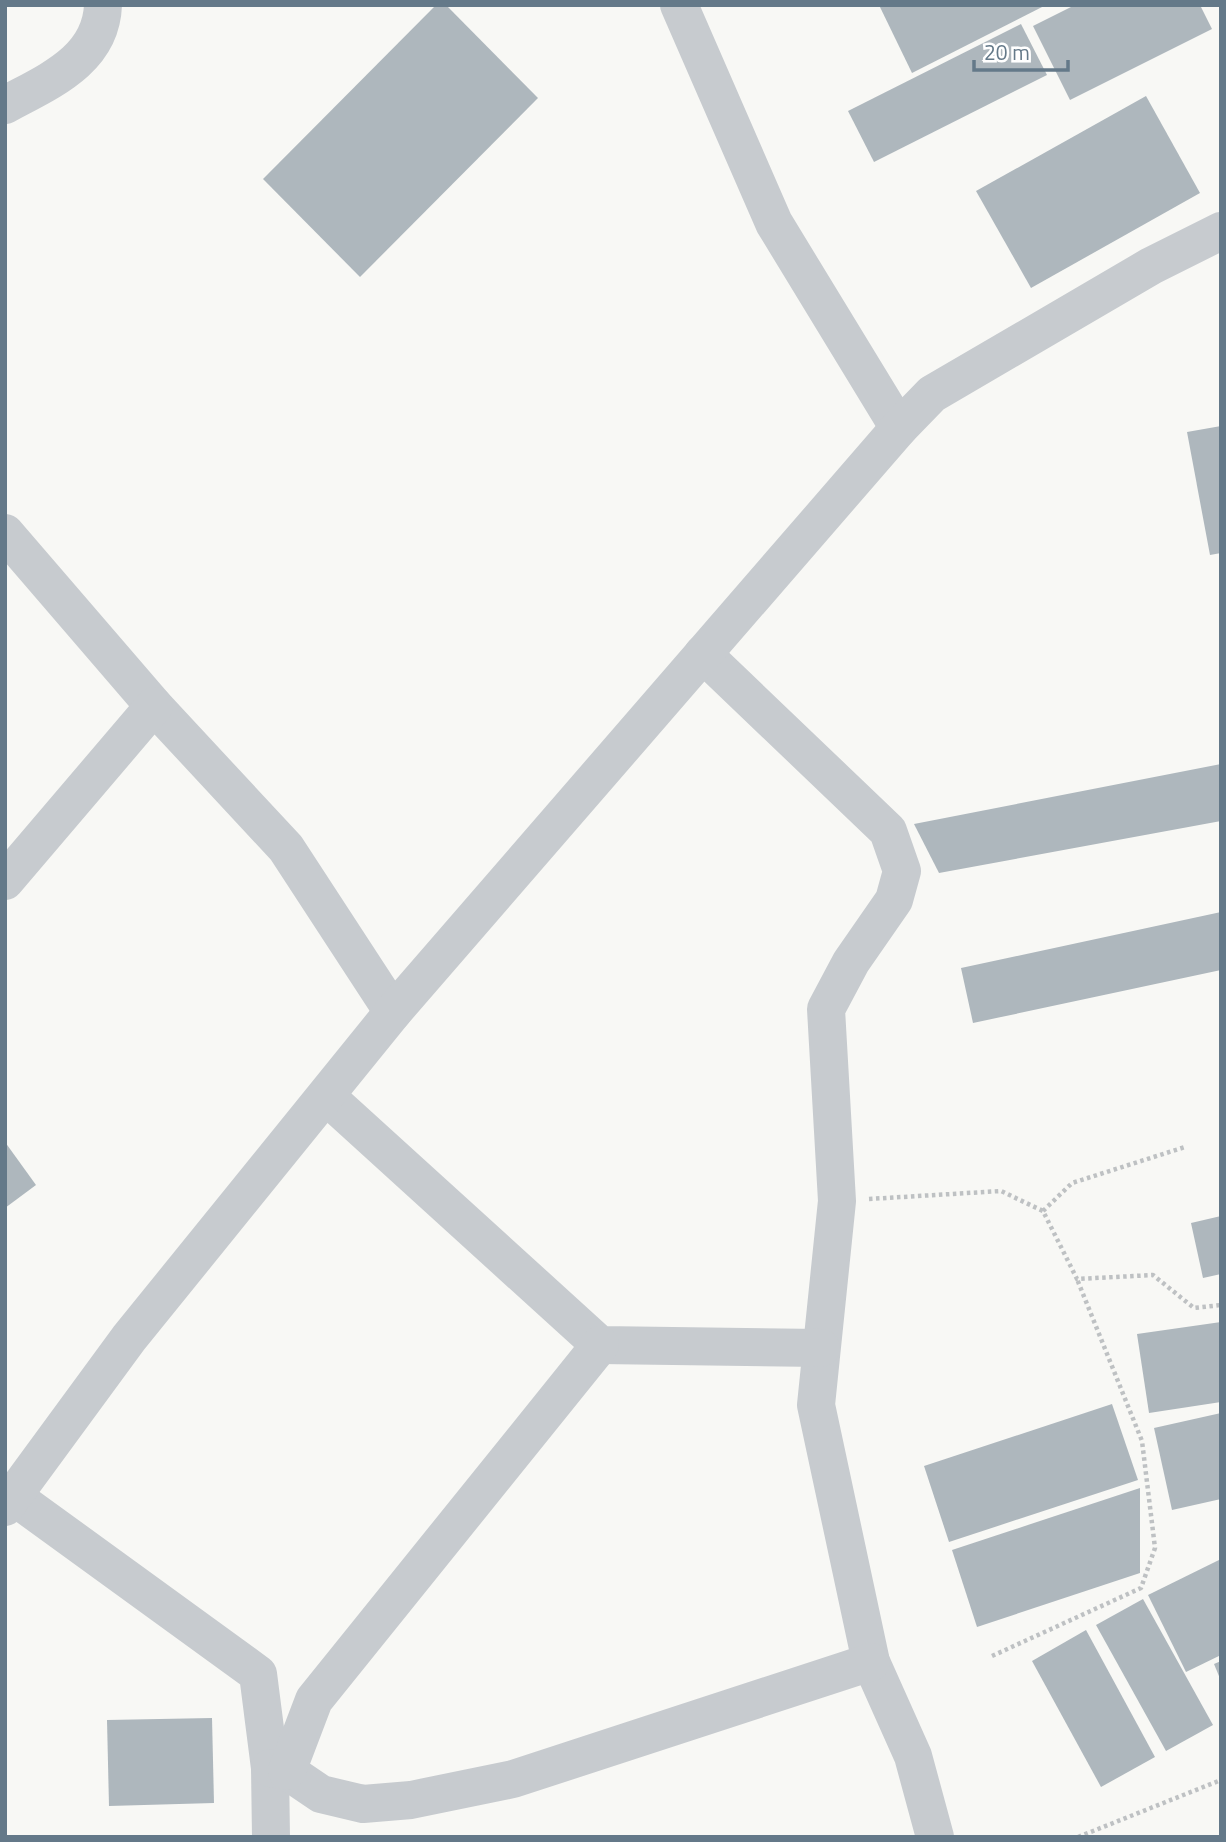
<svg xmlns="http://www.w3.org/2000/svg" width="1226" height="1842" font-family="'Titillium Web',sans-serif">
<rect width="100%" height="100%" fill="#f8f8f5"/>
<!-- building -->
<g fill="#aeb7bd">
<polygon points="436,5 446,5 538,98 360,277 263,179"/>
<polygon points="879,5 1046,5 912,73"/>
<polygon points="1075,5 1200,5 1212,29 1070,100 1033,26"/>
<polygon points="1021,24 1047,75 874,162 848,111"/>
<polygon points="1146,96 1200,193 1031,288 976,191"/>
<polygon points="1221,426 1221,553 1210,555 1187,432"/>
<polygon points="1221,764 1221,821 939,873 914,824"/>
<polygon points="1221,912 1221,970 973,1023 961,968"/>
<polygon points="5,1142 36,1185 5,1208"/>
<polygon points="1221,1216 1221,1274 1203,1278 1191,1223"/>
<polygon points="1221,1322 1221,1402 1149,1413 1137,1334"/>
<polygon points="1112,1404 1138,1480 949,1542 924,1466"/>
<polygon points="1221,1413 1221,1499 1172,1510 1154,1428"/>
<polygon points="1140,1488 1140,1573 977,1627 952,1550"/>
<polygon points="1221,1559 1221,1655 1186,1672 1148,1595"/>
<polygon points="1143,1599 1213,1725 1166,1751 1096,1625"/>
<polygon points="1086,1630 1155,1757 1101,1787 1032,1661"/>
<polygon points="1221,1661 1221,1681 1214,1664"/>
<polygon points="212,1718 214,1803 109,1806 107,1720"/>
</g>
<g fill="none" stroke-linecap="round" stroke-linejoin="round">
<!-- path -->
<g stroke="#bec1c3" stroke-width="4.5" stroke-dasharray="3.5 3.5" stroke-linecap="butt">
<polyline points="869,1199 1001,1191 1043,1211 1077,1279 1153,1275 1194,1308 1221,1305"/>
<polyline points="1043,1211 1072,1183 1185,1147"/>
<polyline points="992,1656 1141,1588 1155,1548 1142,1441 1077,1279"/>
<polyline points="1078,1837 1221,1780"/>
</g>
<!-- minor -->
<g stroke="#c7cbcf" stroke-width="38">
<polyline points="679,5 774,223 899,428"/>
<path d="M5 105C47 82 101 61 103 5"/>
<polyline points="5,533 154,706 286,848 393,1012"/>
<polyline points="703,654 888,831 902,871 894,900 851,962 826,1009 837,1201 816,1405 871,1662 913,1756 935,1837"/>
<polyline points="5,881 154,706"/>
<polyline points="326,1096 600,1345 821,1348"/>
<polyline points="13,1496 258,1674 270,1768 271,1837"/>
<polyline points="5,1507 129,1338 393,1012 899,428 932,394 1151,266 1221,231"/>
<polyline points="270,1768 287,1771 321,1794 363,1804 411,1800 513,1779 871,1662"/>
<polyline points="287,1771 314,1700 600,1345"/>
</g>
</g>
<!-- border -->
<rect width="1226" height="1842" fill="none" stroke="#647989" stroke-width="14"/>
<!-- scale -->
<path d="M974 60v10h94v-10" fill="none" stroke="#647989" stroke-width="3.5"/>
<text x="984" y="60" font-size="21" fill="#647989" stroke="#ffffff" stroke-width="5" paint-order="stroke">20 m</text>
</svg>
